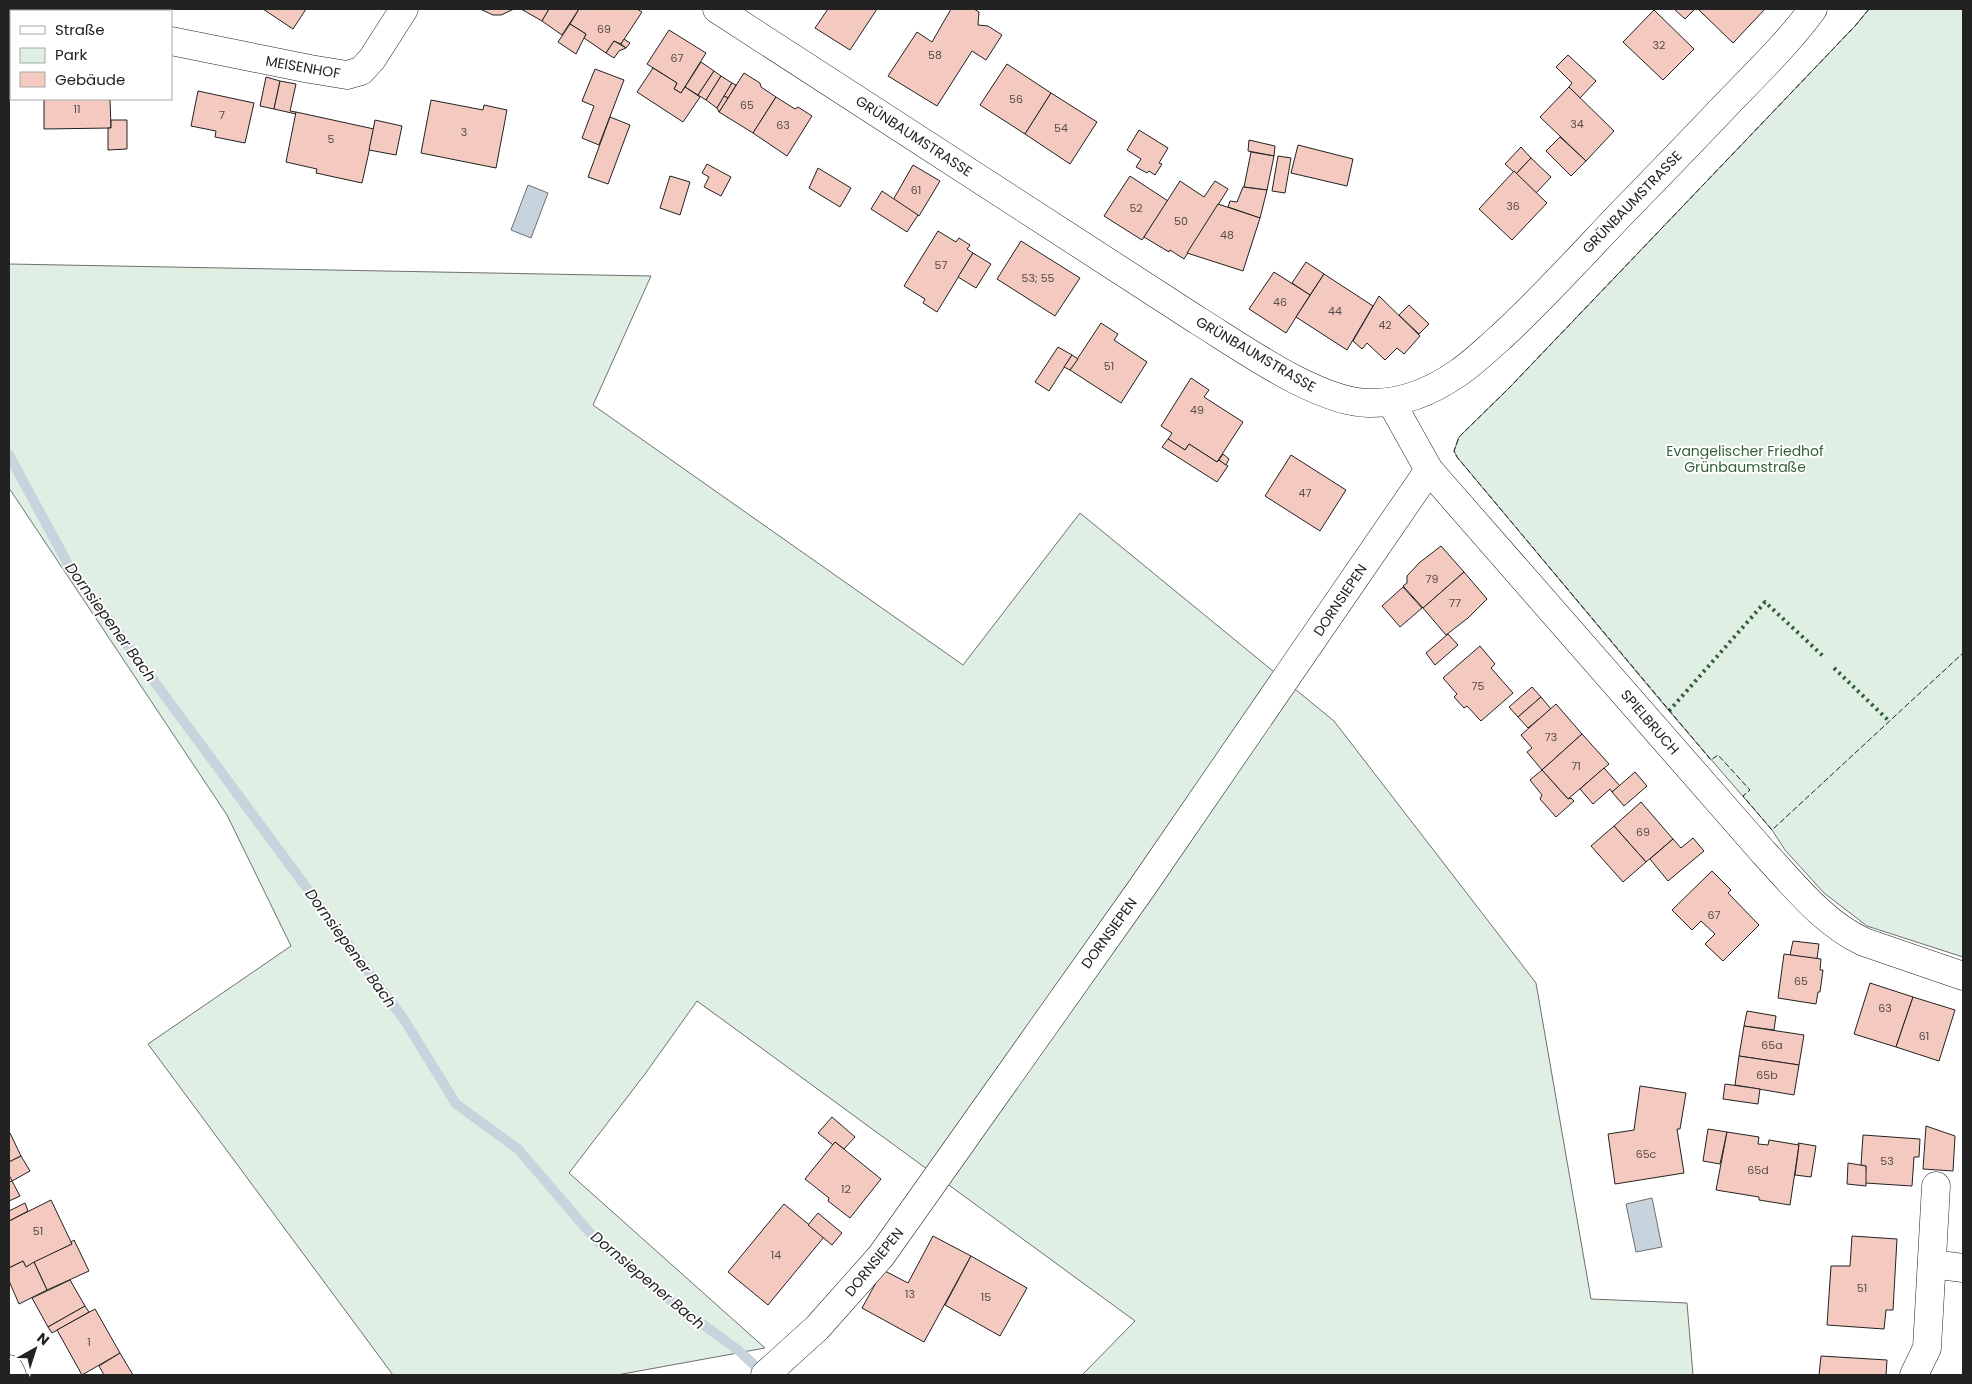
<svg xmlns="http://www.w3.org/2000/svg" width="1972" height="1384" font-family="Poppins,sans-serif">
<rect width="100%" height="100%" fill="#fff"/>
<!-- green -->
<g fill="#e0efe3" stroke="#6f6f6f">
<polygon points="1869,9 1963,9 1963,957 1867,926 1824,893 1785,850 1772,830 1669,711 1457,457 1454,451 1459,437 1510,387 1855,26"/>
<polygon points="9,264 651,276 593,405 963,665 1080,513 1334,721 1536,983 1591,1299 1687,1303 1693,1375 1082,1375 1135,1321 697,1001 645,1074 569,1173 765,1348 617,1375 393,1375 148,1044 291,946 227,815 9,488"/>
</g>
<!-- water -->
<g fill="#c7d3dd" stroke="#6f6f6f">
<polygon points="528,185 548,193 531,238 511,230"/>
<polygon points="1652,1198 1662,1247 1636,1252 1626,1204"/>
</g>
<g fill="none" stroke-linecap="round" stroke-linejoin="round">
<!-- stream -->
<polyline stroke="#c7d3dd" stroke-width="10" points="9,455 69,566 405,1021 456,1104 518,1149 596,1240 680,1308 738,1350 765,1375"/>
</g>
<!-- building -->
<g fill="#f3c9c0" stroke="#222">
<polygon points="263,9 306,9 293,29"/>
<polygon points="480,9 514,9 501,15 493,15"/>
<polygon points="521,9 549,9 542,21"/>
<polygon points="549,9 579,9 562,35 542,21"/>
<polygon points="579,9 637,9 642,12 621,44 614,41 606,53 584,38 586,34 570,24"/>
<polygon points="828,9 877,9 850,50 815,28"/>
<polygon points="951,9 974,9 979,12 978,25 988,26 1002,35 986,60 972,51 937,106 888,76 917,32 932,42"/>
<polygon points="1674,9 1695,9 1685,19"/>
<polygon points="1698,9 1765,9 1733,43"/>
<polygon points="1654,10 1694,49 1663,80 1623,42"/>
<polygon points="570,24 586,34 576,54 558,42"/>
<polygon points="669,30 706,53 681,93 674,89 677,83 647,64"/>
<polygon points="624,39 630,43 626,48 621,44"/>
<polygon points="614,41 626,48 619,51 614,58 606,53"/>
<polygon points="1568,55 1596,81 1580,98 1569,87 1572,83 1556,67"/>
<polygon points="701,62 714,71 698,95 685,87"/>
<polygon points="1007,64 1051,93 1025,134 980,105"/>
<polygon points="653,68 677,83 674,89 681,93 685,87 700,97 683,122 637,92"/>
<polygon points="595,69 624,80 599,145 582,138 594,106 582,101"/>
<polygon points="714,71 721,76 706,100 698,95"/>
<polygon points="744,73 760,83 761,87 776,97 753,133 719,112"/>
<polygon points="721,76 732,83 717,108 706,100"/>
<polygon points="266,77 280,81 274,109 260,106"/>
<polygon points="280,81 296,84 290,111 296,112 296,114 274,109"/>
<polygon points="732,83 736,85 728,98 724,96"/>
<polygon points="1569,87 1614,131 1586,161 1540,117"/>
<polygon points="198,91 254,103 245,143 215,137 216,131 191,126"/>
<polygon points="1051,93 1097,122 1070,164 1025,134"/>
<polygon points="724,96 728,98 719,112 717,108"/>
<polygon points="776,97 795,109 798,107 812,116 787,156 753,133"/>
<polygon points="44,99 110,99 111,128 44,129"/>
<polygon points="431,100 483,110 484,105 507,110 496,168 421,153"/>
<polygon points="296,112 374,129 362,183 316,173 317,169 286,162"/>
<polygon points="610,117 630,125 608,184 588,177"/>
<polygon points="111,120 127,120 127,149 108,150 108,128 111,128"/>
<polygon points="375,120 402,126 396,155 369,150"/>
<polygon points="1139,130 1168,148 1159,163 1162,164 1155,175 1149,171 1147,173 1136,167 1141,159 1127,150"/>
<polygon points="1560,137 1586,161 1571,176 1546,151"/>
<polygon points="1249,140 1275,146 1274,156 1248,151"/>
<polygon points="1298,145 1353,159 1347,186 1291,173"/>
<polygon points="1521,147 1531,158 1516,174 1505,164"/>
<polygon points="1251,152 1274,156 1267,190 1244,187"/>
<polygon points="1278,156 1291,158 1285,193 1272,191"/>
<polygon points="1531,158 1551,177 1536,193 1516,174"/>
<polygon points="707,164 731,177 721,196 704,187 709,177 702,173"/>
<polygon points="913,165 940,181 919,216 893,200"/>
<polygon points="818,168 851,188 840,207 809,188"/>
<polygon points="1514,171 1547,203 1512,240 1479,209"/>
<polygon points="670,176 690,182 680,215 660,208"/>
<polygon points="1130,176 1168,201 1142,240 1104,216"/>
<polygon points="1180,181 1204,197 1215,181 1228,189 1184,259 1170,250 1169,252 1144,237"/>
<polygon points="1243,187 1267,190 1260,218 1228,207 1230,201 1237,202"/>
<polygon points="882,191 918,215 907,232 871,209"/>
<polygon points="1218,204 1260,218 1243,271 1187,253"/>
<polygon points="938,231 956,242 959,238 970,245 967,249 973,253 937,312 923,303 925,299 904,286"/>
<polygon points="1021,241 1080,278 1055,316 997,279"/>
<polygon points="973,253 991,264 976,288 958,277"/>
<polygon points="1306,262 1324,274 1310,295 1292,283"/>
<polygon points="1274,272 1310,295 1286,333 1249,309"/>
<polygon points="1324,274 1373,306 1347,350 1296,317"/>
<polygon points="1379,296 1420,336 1404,354 1397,348 1385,360 1367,343 1362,349 1353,341"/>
<polygon points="1409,305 1429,324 1419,334 1399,315"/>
<polygon points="1101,323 1118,334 1114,340 1147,362 1121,403 1070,370"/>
<polygon points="1058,347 1072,355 1049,391 1035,382"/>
<polygon points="1072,355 1078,359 1070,370 1064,367"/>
<polygon points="1191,378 1209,390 1204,397 1243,422 1217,462 1189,444 1185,450 1168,439 1172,433 1161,426"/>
<polygon points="1168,439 1185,450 1189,444 1217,462 1219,460 1228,466 1217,482 1162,447"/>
<polygon points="1223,454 1229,459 1226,465 1219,460"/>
<polygon points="1291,455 1346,490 1320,531 1265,496"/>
<polygon points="1441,546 1464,572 1423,608 1403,586 1407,583 1407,576 1419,563"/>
<polygon points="1464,572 1487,599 1468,618 1446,635 1423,608"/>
<polygon points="1403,587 1422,608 1400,627 1382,606"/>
<polygon points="1448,634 1458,645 1435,665 1426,653"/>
<polygon points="1480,646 1495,664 1491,668 1513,693 1481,721 1467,706 1464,708 1454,697 1457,694 1443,678"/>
<polygon points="1532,687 1541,697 1518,717 1509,707"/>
<polygon points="1541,697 1551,709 1528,728 1518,717"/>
<polygon points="1556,704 1582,734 1542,770 1527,752 1532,748 1521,735"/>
<polygon points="1582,734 1609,764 1568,799 1542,770"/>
<polygon points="1604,768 1620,786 1612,792 1610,789 1593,804 1580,789"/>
<polygon points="1542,770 1568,799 1571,798 1574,801 1556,817 1540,799 1542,795 1530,780"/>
<polygon points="1635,772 1647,786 1624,806 1612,792"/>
<polygon points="1641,802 1673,839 1646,862 1614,826"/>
<polygon points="1614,826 1646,862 1623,882 1591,846"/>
<polygon points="1693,838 1704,851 1668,881 1650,859 1673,839 1681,848"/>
<polygon points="1712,871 1731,890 1728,893 1759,925 1723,961 1705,944 1715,934 1701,921 1692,930 1672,910"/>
<polygon points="1793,941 1819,944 1817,959 1790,955"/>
<polygon points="1784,954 1821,959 1820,970 1823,970 1820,992 1818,992 1816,1004 1778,998"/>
<polygon points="1870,983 1913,997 1896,1047 1854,1034"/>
<polygon points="1913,997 1955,1010 1939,1061 1896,1047"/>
<polygon points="1747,1011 1776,1016 1774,1030 1744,1026"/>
<polygon points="1744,1026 1804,1035 1799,1065 1739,1056"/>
<polygon points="1739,1056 1799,1065 1794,1095 1735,1085"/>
<polygon points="1725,1084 1760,1089 1758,1104 1723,1099"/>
<polygon points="1640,1086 1686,1093 1680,1129 1677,1129 1684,1173 1615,1184 1608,1134 1634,1130"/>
<polygon points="832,1117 855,1137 844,1149 835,1142 833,1145 818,1133"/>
<polygon points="1926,1126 1955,1136 1953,1171 1923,1169"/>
<polygon points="1708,1129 1727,1132 1720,1164 1703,1161"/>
<polygon points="1727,1132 1759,1137 1758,1144 1768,1145 1769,1140 1799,1145 1790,1205 1759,1200 1759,1197 1716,1190"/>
<polygon points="10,1133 21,1156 9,1162 9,1134"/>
<polygon points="1863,1135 1920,1139 1919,1157 1914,1157 1912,1186 1865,1183 1866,1166 1861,1165"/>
<polygon points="835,1142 881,1179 850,1218 828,1201 829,1198 805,1179"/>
<polygon points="1798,1143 1816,1146 1811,1177 1795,1175 1799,1145"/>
<polygon points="21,1156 30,1171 12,1181 9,1175 9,1162"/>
<polygon points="1848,1163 1866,1166 1866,1186 1847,1184"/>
<polygon points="12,1181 20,1196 9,1201 9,1182"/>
<polygon points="51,1200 72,1244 26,1267 23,1261 9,1268 9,1221"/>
<polygon points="25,1203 28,1211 9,1221 9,1211"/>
<polygon points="784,1204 824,1237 768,1305 728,1272"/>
<polygon points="818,1213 842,1233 832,1245 808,1225"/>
<polygon points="933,1236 971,1256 924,1342 862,1308 883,1270 908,1283"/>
<polygon points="1852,1236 1897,1239 1893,1310 1886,1310 1884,1329 1827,1325 1831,1266 1850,1266"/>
<polygon points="74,1240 89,1271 47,1290 34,1262 72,1244 71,1242"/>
<polygon points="971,1256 1027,1288 1000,1336 945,1305"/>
<polygon points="23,1261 26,1267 34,1262 47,1290 19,1304 9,1281 9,1268"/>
<polygon points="70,1280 85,1306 48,1327 32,1298"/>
<polygon points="85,1306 89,1312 52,1333 48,1327"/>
<polygon points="95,1309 120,1353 82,1375 57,1330"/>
<polygon points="120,1353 133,1375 104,1375 99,1366"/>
<polygon points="1821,1356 1887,1360 1886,1375 1819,1375"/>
</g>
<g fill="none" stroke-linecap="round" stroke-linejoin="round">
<!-- minor casing -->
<g stroke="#222" stroke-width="29">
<g id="minor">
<path d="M717 9 1197 320C1241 347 1317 402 1368 403 1402 404 1431 392 1458 373 1473 363 1487 349 1501 337 1542 299 1580 257 1619 216 1655 179 1691 142 1727 104 1757 73 1788 43 1813 9"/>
<polyline points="9,41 11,41"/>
<polyline points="171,41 310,69 347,75 361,71 372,59 404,9"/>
<path d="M1391 402 1429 470 1764 853C1794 885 1823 923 1864 942L1963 976"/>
<polyline points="1932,1264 1963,1268"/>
<polyline points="9,1369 12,1375"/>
<polyline points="765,1375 817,1328 881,1256 1141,889 1429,470"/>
<polyline points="1914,1375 1927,1348 1936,1186"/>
</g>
</g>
<!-- minor -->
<use href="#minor" stroke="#fff" stroke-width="28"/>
<!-- hedge -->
<g stroke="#2f5e38" stroke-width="4" stroke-dasharray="2.5 4" stroke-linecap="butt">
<polyline points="1834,668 1889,721"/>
<polyline points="1669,711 1765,602 1823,656"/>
</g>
<!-- fence -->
<polyline stroke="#222" stroke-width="1" stroke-dasharray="6 2.5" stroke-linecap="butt" points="1869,9 1855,26 1510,387 1459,437 1454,451 1457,457 1711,760 1718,755 1750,790 1743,796 1772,830 1963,653"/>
</g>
<g text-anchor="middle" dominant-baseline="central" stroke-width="4" stroke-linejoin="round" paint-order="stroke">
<!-- number labels -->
<g font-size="11" fill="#564c4a">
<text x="604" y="29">69</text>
<text x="1659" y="45">32</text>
<text x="935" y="55">58</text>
<text x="677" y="58">67</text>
<text x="1016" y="99">56</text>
<text x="747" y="105">65</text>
<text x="77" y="109">11</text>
<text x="222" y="115">7</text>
<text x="1577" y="124">34</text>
<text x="783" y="125">63</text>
<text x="1061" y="128">54</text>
<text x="464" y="132">3</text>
<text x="331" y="139">5</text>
<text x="916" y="190">61</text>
<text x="1513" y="206">36</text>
<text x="1136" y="208">52</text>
<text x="1181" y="221">50</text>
<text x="1227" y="235">48</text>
<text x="941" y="265">57</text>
<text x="1038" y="278">53; 55</text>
<text x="1280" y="302">46</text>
<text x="1335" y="311">44</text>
<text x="1385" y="325">42</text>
<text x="1109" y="366">51</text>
<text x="1197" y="410">49</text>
<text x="1305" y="493">47</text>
<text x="1432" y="579">79</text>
<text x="1455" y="603">77</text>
<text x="1478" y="686">75</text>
<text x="1551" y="737">73</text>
<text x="1576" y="766">71</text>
<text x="1643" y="832">69</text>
<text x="1714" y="915">67</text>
<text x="1801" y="981">65</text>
<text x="1885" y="1008">63</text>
<text x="1924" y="1036">61</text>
<text x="1772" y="1045">65a</text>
<text x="1767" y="1075">65b</text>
<text x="1646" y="1154">65c</text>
<text x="1887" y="1161">53</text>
<text x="1758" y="1170">65d</text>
<text x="846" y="1189">12</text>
<text x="38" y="1231">51</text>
<text x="776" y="1255">14</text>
<text x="1862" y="1288">51</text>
<text x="910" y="1294">13</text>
<text x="986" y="1297">15</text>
<text x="89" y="1342">1</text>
</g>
<!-- street labels -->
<g font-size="14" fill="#222" stroke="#fff">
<text transform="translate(303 67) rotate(10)">MEISENHOF</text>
<text transform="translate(914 136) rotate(33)">GRÜNBAUMSTRASSE</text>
<text transform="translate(1632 202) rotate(-46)">GRÜNBAUMSTRASSE</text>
<text transform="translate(1256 354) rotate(30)">GRÜNBAUMSTRASSE</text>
<text transform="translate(1340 600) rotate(-56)">DORNSIEPEN</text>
<text transform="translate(1650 722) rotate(49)">SPIELBRUCH</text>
<text transform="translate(1109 933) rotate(-54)">DORNSIEPEN</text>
<text transform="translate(874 1262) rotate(-51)">DORNSIEPEN</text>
</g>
<!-- park labels -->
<g font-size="14" fill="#2f5e38" stroke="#fff">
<text x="1745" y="451">Evangelischer Friedhof<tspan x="1745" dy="16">Grünbaumstraße</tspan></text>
</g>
<!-- water labels -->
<g font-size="15" font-style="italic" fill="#222" stroke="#fff">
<text transform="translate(111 622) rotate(54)">Dornsiepener Bach</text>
<text transform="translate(351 948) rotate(54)">Dornsiepener Bach</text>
<text transform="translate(648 1280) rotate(40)">Dornsiepener Bach</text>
</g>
</g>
<!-- border -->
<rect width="1972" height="1384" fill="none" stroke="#222222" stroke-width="20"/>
<!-- legend -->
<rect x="10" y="10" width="162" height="90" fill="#ffffff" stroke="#a7a7a7"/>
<rect x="20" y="26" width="25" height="8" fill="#ffffff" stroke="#a7a7a7"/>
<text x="55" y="35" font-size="15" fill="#222222">Straße</text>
<rect x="20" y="48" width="25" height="15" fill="#e0efe3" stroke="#a7a7a7"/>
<text x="55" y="60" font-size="15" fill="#222222">Park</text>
<rect x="20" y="72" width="25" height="15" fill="#f3c9c0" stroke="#a7a7a7"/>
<text x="55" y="85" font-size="15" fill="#222222">Gebäude</text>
<!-- north arrow -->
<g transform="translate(35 1349) rotate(39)" stroke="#ffffff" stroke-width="4" paint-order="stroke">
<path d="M0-4L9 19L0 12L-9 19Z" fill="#222222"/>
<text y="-8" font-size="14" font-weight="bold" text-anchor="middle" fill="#222222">N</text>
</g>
</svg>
